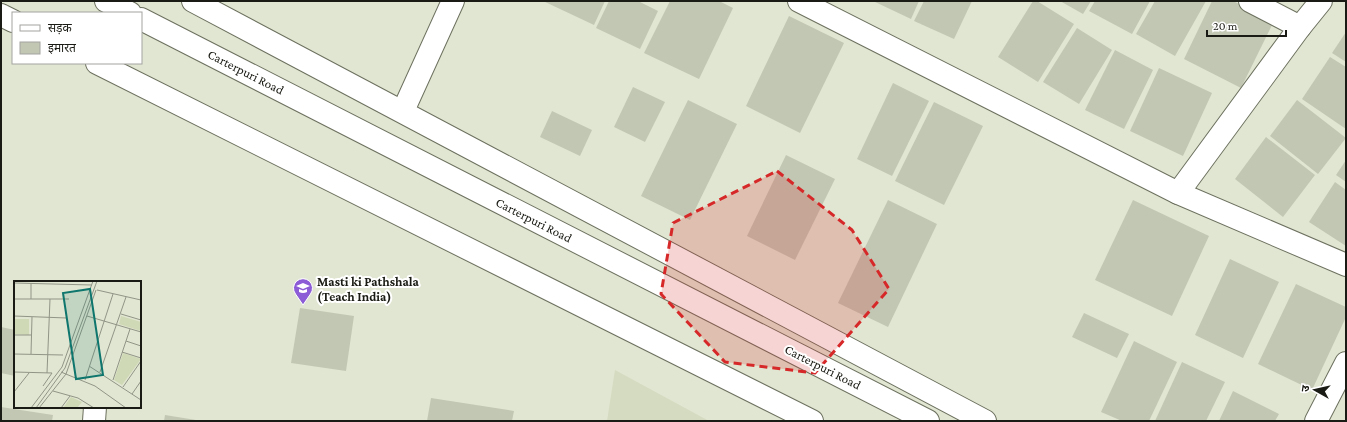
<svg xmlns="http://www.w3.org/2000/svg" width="1347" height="422" font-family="'Crimson Pro','Noto Sans Devanagari',serif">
<rect width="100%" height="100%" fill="#e1e6d2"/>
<!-- built -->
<polygon fill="#d5dbc0" points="615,370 709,421 607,421"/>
<!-- building -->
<g fill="#c2c7b3">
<polygon points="543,1 605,1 594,25"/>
<polygon points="609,1 638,1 658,11 640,49 596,28"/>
<polygon points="670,1 719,1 733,8 699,79 644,53"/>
<polygon points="873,1 919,1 911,19"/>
<polygon points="924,1 972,1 954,39 914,21"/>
<polygon points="1033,1 1037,1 1074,24 1038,82 998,57"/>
<polygon points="1060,1 1091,1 1083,14"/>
<polygon points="1095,1 1150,1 1132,34 1089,11"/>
<polygon points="1155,1 1206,1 1175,56 1136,34"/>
<polygon points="1212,1 1233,1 1274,21 1241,88 1184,59"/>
<polygon points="789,16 844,43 800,133 746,106"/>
<polygon points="1077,28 1112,50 1079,104 1043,82"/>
<polygon points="1346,32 1346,62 1332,53"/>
<polygon points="1115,50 1153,70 1124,129 1085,110"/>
<polygon points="1330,57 1346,67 1346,129 1302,99"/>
<polygon points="1159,68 1212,93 1183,156 1130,131"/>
<polygon points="893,83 929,101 892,176 857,159"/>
<polygon points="633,87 665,102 645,142 614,127"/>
<polygon points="688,100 737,124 690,220 641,196"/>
<polygon points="1297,100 1346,138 1318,174 1270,136"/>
<polygon points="934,102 983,126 944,205 895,181"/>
<polygon points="552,111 592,130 580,156 540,137"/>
<polygon points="1266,137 1315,175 1283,217 1235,179"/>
<polygon points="786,155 835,179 795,260 747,236"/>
<polygon points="1346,160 1346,182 1336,175"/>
<polygon points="1335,182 1346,190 1346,246 1309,222"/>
<polygon points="888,200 937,224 888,327 838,303"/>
<polygon points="1133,200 1209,236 1172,316 1095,280"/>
<polygon points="1230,259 1279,282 1243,358 1195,335"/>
<polygon points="1296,284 1346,307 1346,317 1312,390 1258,364"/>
<polygon points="300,308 354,316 346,371 291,363"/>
<polygon points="1084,313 1129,334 1117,358 1072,337"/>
<polygon points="1,327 15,330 15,376 1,373"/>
<polygon points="1134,341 1177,362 1149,421 1122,421 1101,412"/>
<polygon points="1182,362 1225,382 1206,421 1155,421"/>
<polygon points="1233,391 1279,414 1275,421 1219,421"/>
<polygon points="431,398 514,411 512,421 427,421"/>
<polygon points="1,407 53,415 52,421 1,421"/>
<polygon points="165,415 196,420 196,421 164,421"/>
</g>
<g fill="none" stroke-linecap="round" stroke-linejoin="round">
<!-- minor casing -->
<g stroke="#6c715f" stroke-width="24">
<g id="minor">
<polyline points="193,1 985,421"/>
<polyline points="799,1 1178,193 1346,265"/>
<polyline points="1250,1 1300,27"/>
<polyline points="403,111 453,1"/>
<polyline points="1178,193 1300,27 1321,1"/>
<polyline points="94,421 95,407"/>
</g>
</g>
<!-- tertiary casing -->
<g stroke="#6c715f" stroke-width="24">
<polyline id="tertiary" points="1316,421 1346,363"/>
</g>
<!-- secondary casing -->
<g stroke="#6c715f" stroke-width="24">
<g id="secondary">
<polyline points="106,1 130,13"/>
<polyline points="1,15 13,21"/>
<polyline points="141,19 928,421"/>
<polyline points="97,63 812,421"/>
</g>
</g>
<!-- minor -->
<use href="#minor" stroke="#fff" stroke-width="22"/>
<!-- tertiary -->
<use href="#tertiary" stroke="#fff" stroke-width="22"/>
<!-- secondary -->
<use href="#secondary" stroke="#fff" stroke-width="22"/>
</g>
<!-- marked area -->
<path fill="#d62828" fill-opacity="0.2" stroke="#d62828" stroke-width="3" stroke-dasharray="8 5" stroke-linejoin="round" d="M777 171 852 230 889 289 815 373 725 362 661 294 673 223Z"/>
<!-- icons -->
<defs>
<g id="school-pin" transform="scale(1)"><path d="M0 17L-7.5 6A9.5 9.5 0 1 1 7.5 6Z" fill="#8b5cd6" stroke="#fff"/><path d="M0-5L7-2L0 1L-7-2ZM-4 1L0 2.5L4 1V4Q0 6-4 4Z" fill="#fff"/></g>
</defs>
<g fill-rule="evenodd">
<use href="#school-pin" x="303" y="288"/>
</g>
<g text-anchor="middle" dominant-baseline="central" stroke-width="4" stroke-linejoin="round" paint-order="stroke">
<!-- street labels -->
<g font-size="13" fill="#1a1b14" stroke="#fff">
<text transform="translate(246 72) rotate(27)">Carterpuri Road</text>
<text transform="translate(534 220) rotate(27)">Carterpuri Road</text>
<text transform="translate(823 367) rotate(27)">Carterpuri Road</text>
</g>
<!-- poi labels -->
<g font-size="13" font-weight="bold" fill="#1a1b14" stroke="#fff" text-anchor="start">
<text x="317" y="281">Masti ki Pathshala<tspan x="317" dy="15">(Teach India)</tspan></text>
</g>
</g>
<!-- overview -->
<g transform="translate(14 281)">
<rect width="127" height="127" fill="#e1e6d2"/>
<path d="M107 35 127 41V50L105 43ZM0 38H15V54L0 53ZM109 72 127 78 108 104 100 99ZM57 116 68 121 63 127H49Z" fill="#d0d9b5"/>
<path fill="none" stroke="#919586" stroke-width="1" d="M0 2 78 4M83 9 127 19M0 18H55M17 18V2M107 33 127 39M0 35 53 37M73 35 127 51M0 54H17M112 60 127 65M108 71 127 77M0 73 49 74M17 73 18 36M75 85 127 119M0 91 38 92 29 105M47 91 81 105 112 127M86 91 112 16M33 92 36 18M71 99 99 13M99 99 116 48M109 106 127 80M39 110 64 117 80 127M0 111 15 92M118 113 127 100M17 127 48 86 79 0M22 127 51 87 83 0M25 127 52 93 82 9M47 127 56 115"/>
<path fill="#0f766e" fill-opacity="0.15" stroke="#0f766e" stroke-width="2" d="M76 8 89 94 62 98 49 12Z"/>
<rect width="127" height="127" fill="none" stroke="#1a1b14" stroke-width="2"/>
</g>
<!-- border -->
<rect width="1347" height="422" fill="none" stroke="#1a1b14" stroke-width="4"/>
<!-- legend -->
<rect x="12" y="12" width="130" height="52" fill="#ffffff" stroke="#a3a4a1"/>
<rect x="20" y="25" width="20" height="6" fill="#ffffff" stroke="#a3a4a1"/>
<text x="48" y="32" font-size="12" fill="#1a1b14">सड़क</text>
<rect x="20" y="42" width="20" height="12" fill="#c2c7b3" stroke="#a3a4a1"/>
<text x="48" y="52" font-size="12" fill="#1a1b14">इमारत</text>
<!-- north arrow -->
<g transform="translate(1315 390) rotate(278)" stroke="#ffffff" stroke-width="3" paint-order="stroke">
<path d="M0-3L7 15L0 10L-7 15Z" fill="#1a1b14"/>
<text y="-6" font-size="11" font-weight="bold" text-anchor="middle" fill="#1a1b14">उ</text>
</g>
<!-- scale -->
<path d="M1207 30v6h79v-6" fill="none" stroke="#1a1b14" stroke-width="2"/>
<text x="1213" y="30" font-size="12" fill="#1a1b14" stroke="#ffffff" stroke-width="3" paint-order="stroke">20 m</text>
</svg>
